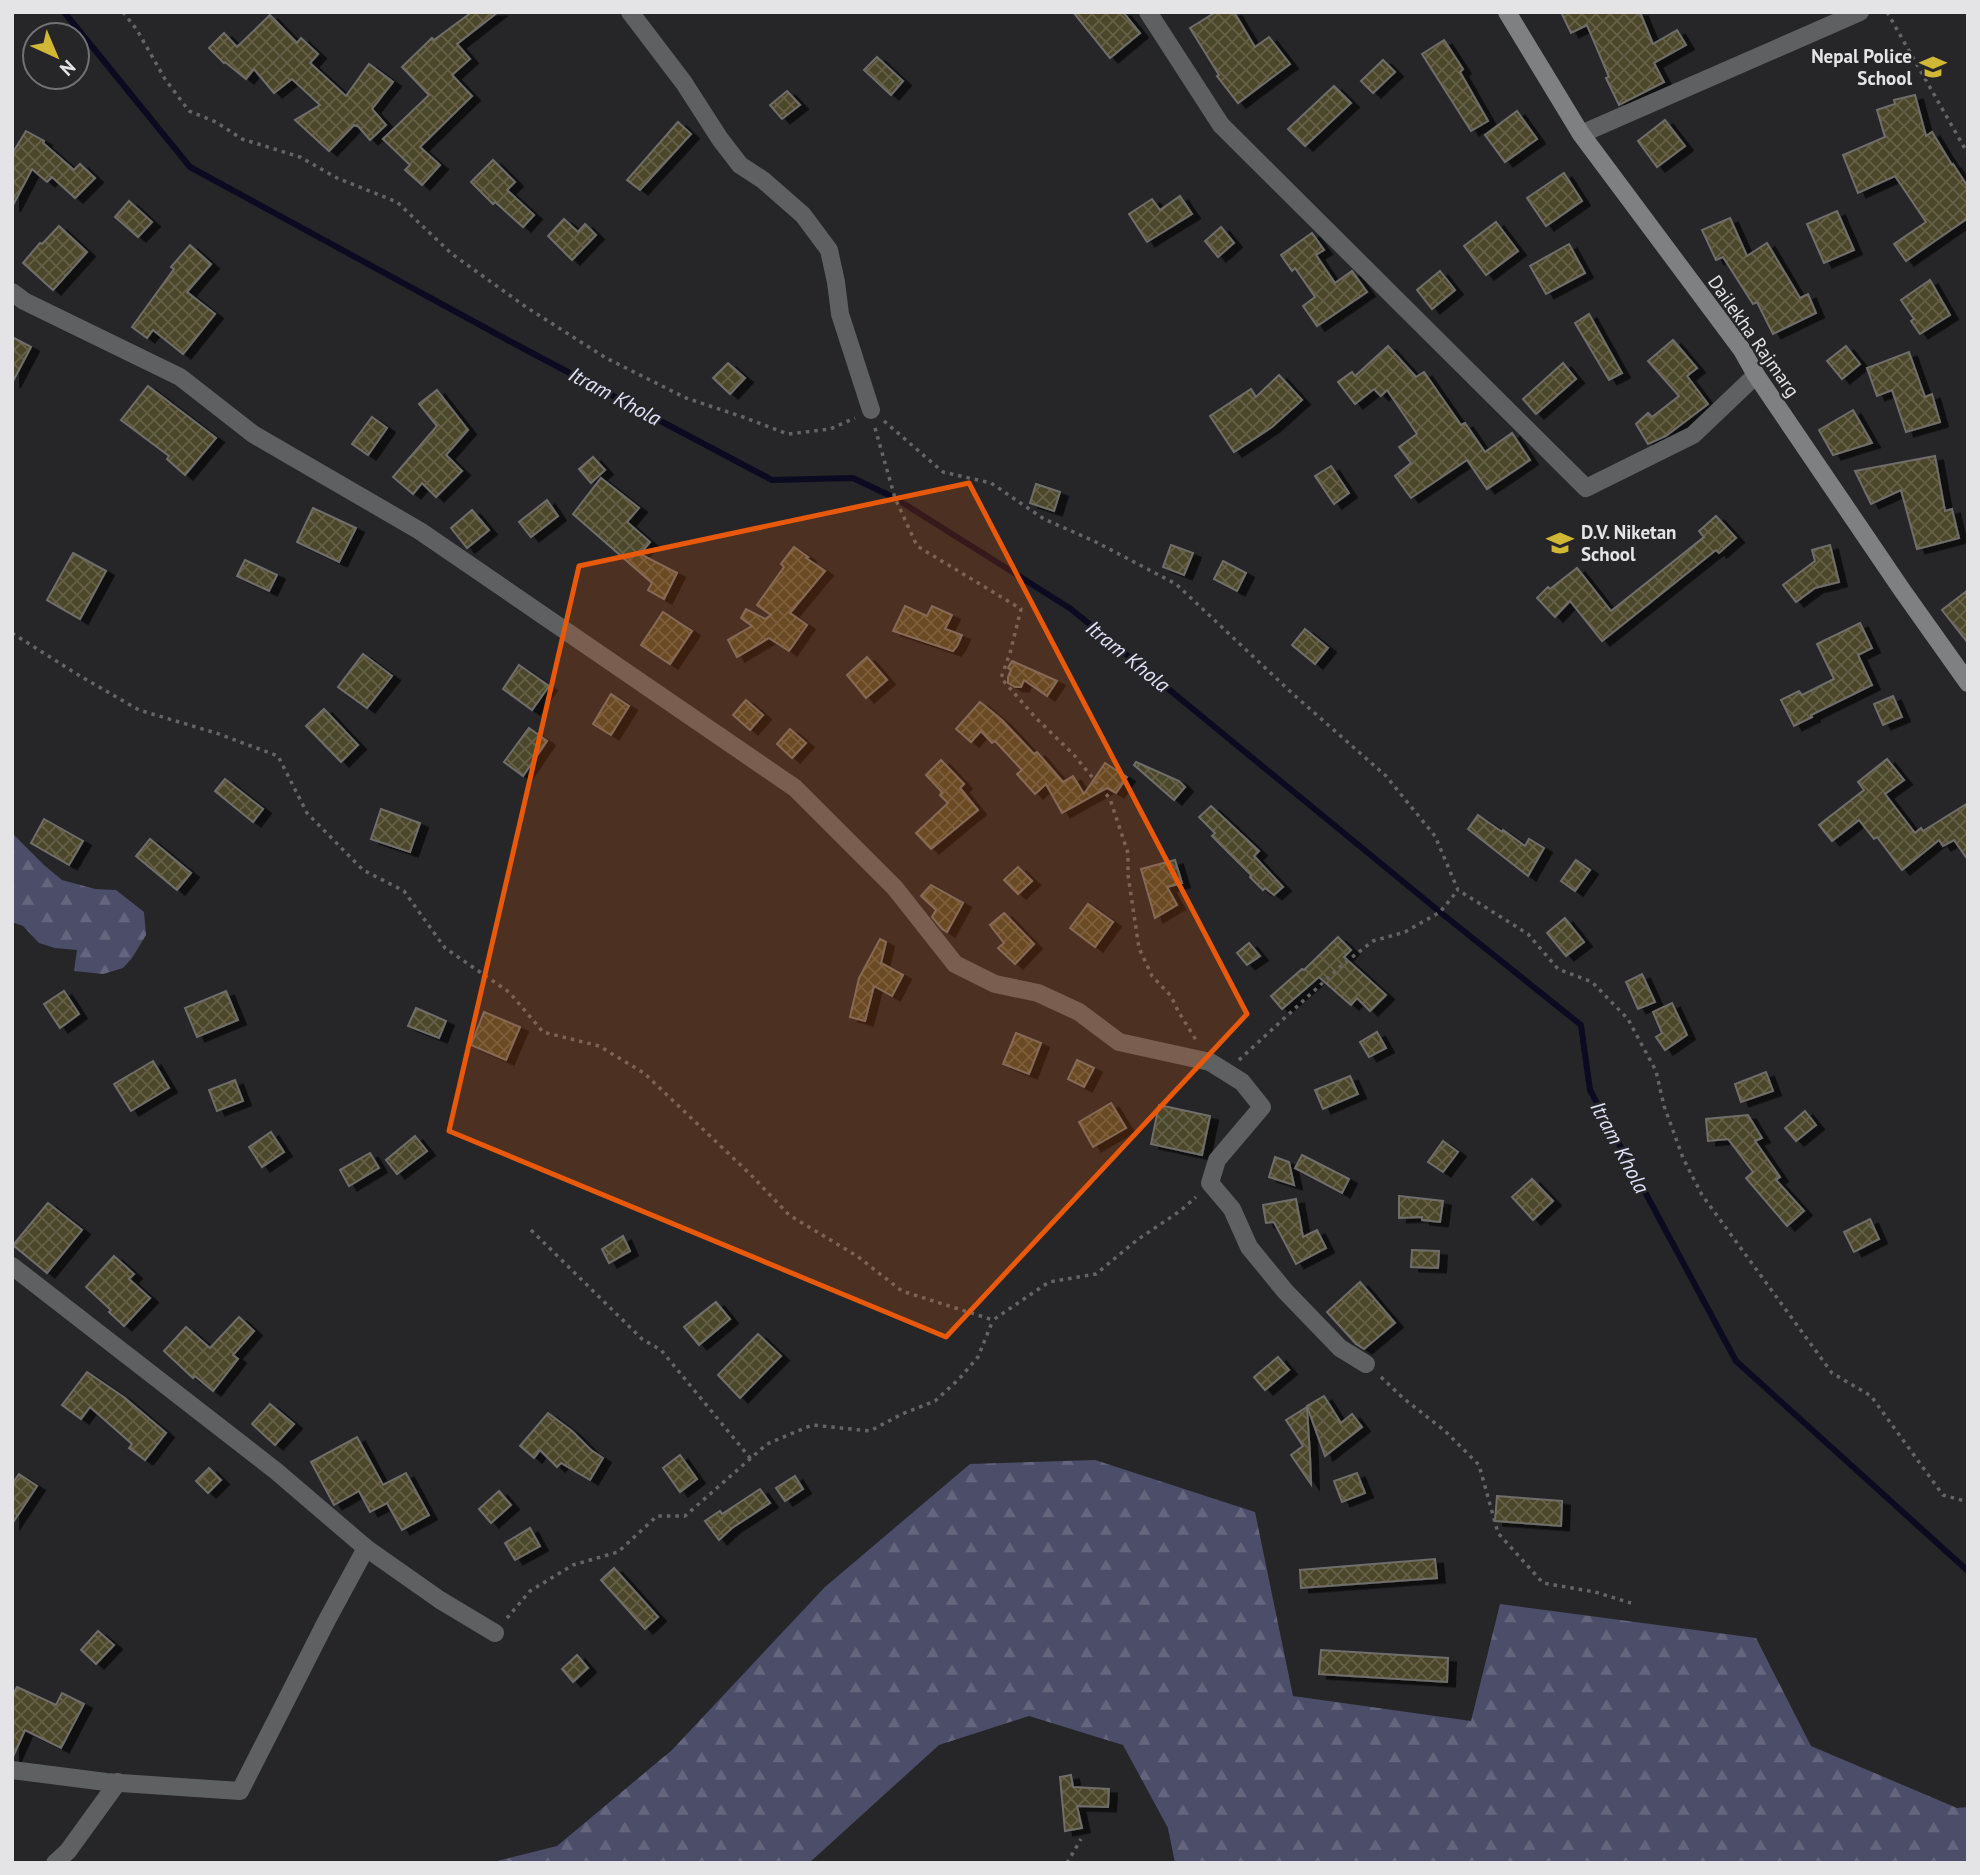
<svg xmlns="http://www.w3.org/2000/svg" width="1980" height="1875" font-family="'PT Sans',sans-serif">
<defs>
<pattern id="forest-firs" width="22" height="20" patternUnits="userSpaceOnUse" patternTransform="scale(1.75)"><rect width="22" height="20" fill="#4b4d69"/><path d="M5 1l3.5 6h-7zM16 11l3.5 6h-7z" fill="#65667e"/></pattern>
<pattern id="building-cross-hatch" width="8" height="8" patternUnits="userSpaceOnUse" patternTransform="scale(1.75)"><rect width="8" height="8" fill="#4c4629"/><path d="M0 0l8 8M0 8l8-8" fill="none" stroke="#666148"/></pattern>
<filter id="shadow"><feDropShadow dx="8" dy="4.5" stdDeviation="0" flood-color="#0009"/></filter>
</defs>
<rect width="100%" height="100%" fill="#262629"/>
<!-- forest -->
<g fill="url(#forest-firs)">
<polygon points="12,833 44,865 62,880 95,889 116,890 144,912 146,935 132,958 123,968 103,974 74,971 77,950 55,948 39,943 23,926 12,922"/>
<polygon points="1095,1460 1255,1512 1293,1696 1471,1721 1500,1604 1756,1638 1811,1746 1957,1808 1968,1807 1968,1863 1175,1863 1168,1828 1123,1745 1029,1716 939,1745 809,1863 489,1863 557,1846 672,1750 825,1587 970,1464"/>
</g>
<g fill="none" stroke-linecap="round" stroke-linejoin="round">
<!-- stream -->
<polyline stroke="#0b0a20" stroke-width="6" points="64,12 190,167 515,344 772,480 853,478 895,498 1071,609 1440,912 1581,1025 1590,1090 1736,1361 1968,1571"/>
</g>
<!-- building -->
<g fill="url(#building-cross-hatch)" stroke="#6f6e6b" stroke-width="2" filter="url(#shadow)">
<polygon points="472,12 498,12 457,44 470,59 452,75 472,96 420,147 440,165 422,185 405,170 410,165 383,139 429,95 402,67 432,38 434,40"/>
<polygon points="1073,12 1123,12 1140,33 1110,58"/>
<polygon points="1216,12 1234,12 1255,47 1269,37 1290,64 1238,103 1217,76 1219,75 1190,28"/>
<polygon points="1561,12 1640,12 1653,44 1677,30 1686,45 1654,63 1664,82 1619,105 1606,78 1609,77 1587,25 1571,33"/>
<polygon points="270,15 297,43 301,38 318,54 310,63 346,96 369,64 393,82 372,109 386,125 370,140 357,125 356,126 354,125 329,151 295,120 320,105 292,79 274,93 254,69 246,79 225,62 224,63 209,48 224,33 237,47"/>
<polygon points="1444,40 1463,69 1460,72 1488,121 1471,131 1422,54"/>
<polygon points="877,57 903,81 891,95 864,70"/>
<polygon points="1383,60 1395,72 1373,93 1361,81"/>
<polygon points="1334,86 1351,103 1305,146 1288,129"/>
<polygon points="787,91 800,105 782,119 770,105"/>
<polygon points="1915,95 1926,136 1932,132 1952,165 1953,164 1968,187 1968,218 1906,261 1894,244 1926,222 1895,176 1858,193 1843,155 1885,137 1877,110 1895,104 1894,100"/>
<polygon points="1517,111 1537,139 1505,162 1485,135"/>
<polygon points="1665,120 1685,146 1657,167 1638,141"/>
<polygon points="678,122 691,134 640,190 627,180"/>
<polygon points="26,131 44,141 43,143 74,170 80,164 95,178 75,198 52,177 47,182 32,169 12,207 12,154"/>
<polygon points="493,160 515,182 507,190 534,215 523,227 495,202 493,204 471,182"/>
<polygon points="1564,173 1582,201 1546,226 1527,198"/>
<polygon points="1180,196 1192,214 1147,242 1129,214 1152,199 1160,210"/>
<polygon points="129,201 152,222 138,237 115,217"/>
<polygon points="1837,211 1854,250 1824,263 1807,224"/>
<polygon points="1730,218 1747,256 1767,243 1800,298 1808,294 1816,313 1773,334 1757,302 1753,304 1723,257 1716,260 1702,230"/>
<polygon points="564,219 578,232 585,224 596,235 572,260 548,236"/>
<polygon points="1496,222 1518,251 1486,275 1464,246"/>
<polygon points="59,226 87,252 53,290 23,263 40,243 42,244"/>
<polygon points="1221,227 1234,243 1218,257 1205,241"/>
<polygon points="1312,233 1324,250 1316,255 1335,283 1352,271 1367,292 1317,326 1303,306 1315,297 1295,268 1292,271 1281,255"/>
<polygon points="1569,244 1585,273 1546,294 1530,266"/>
<polygon points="190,245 211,264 187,292 215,314 183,354 153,330 147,338 132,327 174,269 171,267"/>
<polygon points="1440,271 1455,290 1432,309 1417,290"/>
<polygon points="1930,280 1950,315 1920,334 1911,321 1914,319 1901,300"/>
<polygon points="1589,314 1622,373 1609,380 1575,323"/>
<polygon points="12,337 31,347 12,383"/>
<polygon points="1673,340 1697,368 1687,376 1708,404 1666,436 1648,444 1636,424 1648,413 1652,417 1679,396 1648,361"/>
<polygon points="1388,346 1416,377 1424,372 1461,425 1465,423 1485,452 1512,433 1530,460 1487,489 1467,460 1411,498 1395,476 1411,463 1399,447 1417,434 1387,390 1381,396 1374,389 1355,404 1338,382 1352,372 1355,376"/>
<polygon points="1846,346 1860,364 1842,379 1827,361"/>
<polygon points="1909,352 1925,397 1932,394 1940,422 1906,432 1892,390 1877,396 1867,368"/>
<polygon points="728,363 745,378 730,394 713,378"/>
<polygon points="1563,363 1576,379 1536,414 1523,399"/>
<polygon points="1279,375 1302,400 1272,427 1234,452 1210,416 1251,389 1256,397"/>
<polygon points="148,386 216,438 185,475 167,459 169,456 121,420"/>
<polygon points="437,390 468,430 446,455 462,471 436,497 422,483 413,494 393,477 437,426 419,404"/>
<polygon points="1853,410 1872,443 1833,455 1819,430"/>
<polygon points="372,417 387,428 368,455 352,444"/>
<polygon points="1935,456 1945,511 1952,509 1959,538 1917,549 1901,490 1871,504 1855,471"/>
<polygon points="593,457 605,470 591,483 579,469"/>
<polygon points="1331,466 1349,493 1334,504 1315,476"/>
<polygon points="601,478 639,508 627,522 650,542 640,554 677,573 664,599 648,590 652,583 573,514"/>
<polygon points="1036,484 1060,492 1054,511 1030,503"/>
<polygon points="547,500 558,516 531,537 519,522"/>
<polygon points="313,508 356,528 339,562 297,542"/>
<polygon points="472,510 489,530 467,548 451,528"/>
<polygon points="1716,516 1736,538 1719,553 1716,550 1602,641 1570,601 1555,617 1537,598 1548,587 1550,589 1577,568 1611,611 1704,537 1699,531"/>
<polygon points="1171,545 1193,553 1184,575 1163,567"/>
<polygon points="1830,545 1839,582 1815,588 1796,602 1783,585 1815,561 1812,550"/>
<polygon points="794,547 808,557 806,558 825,571 790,613 807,625 789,651 769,638 737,657 728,640 752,626 741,618 746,609 765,619 771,615 757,605 784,567 781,564"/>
<polygon points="73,553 106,571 80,619 47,600"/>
<polygon points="245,560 277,575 269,591 237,576"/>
<polygon points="1223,561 1246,573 1237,591 1214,579"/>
<polygon points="1968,590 1968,643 1942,610"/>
<polygon points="905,606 927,616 932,606 952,615 945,629 962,635 957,646 953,651 893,631"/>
<polygon points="663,612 692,631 670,664 641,645"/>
<polygon points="1860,623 1872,648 1858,655 1872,685 1811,715 1812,717 1794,726 1781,700 1799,691 1802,695 1834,679 1817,644"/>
<polygon points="1305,629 1328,648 1315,664 1292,645"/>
<polygon points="363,654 392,676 367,708 338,687"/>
<polygon points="867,657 887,680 866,698 847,675"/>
<polygon points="1012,661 1057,681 1047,696 1024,680 1021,687 1015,687 1008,683 1008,677 1011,670 1008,668"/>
<polygon points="519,665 549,686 532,710 503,689"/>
<polygon points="611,694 629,706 611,735 593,724"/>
<polygon points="1893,696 1902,717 1883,725 1874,704"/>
<polygon points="746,700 763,715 750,730 733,715"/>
<polygon points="980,702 1002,720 1034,754 1037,752 1063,782 1073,776 1084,794 1105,763 1127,777 1116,793 1107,788 1062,813 1046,784 1035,794 1017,774 1022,770 995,741 992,743 981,731 971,742 956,729"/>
<polygon points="324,709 358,745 341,762 306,726"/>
<polygon points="529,728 547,741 523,776 504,762"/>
<polygon points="790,729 806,743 792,758 777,744"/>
<polygon points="1887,759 1904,780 1885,794 1915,833 1921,828 1923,831 1968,803 1968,860 1954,840 1943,846 1939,840 1902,870 1877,837 1874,839 1859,820 1832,841 1819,825 1864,790 1858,782"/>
<polygon points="941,760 964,784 960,788 978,810 931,849 916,833 948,803 940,795 942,792 926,775"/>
<polygon points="1136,762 1179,781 1185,787 1174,800 1134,765"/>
<polygon points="225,779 263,809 253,822 215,791"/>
<polygon points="1211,806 1259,851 1254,856 1283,887 1274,895 1265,888 1263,890 1250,877 1251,875 1212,836 1215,833 1199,817"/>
<polygon points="381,809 420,823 410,852 371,839"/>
<polygon points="1478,815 1502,832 1503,830 1525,846 1529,839 1544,848 1528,876 1468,829"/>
<polygon points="44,819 83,841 69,865 31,843"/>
<polygon points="150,839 191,873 177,890 136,856"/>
<polygon points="1175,860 1182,883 1167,887 1177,905 1155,918 1141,869"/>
<polygon points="1576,860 1590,870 1575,891 1561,881"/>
<polygon points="1018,867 1032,881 1018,894 1004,880"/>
<polygon points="931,885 963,903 947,932 942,929 932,917 936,910 921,896"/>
<polygon points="1088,904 1113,922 1095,947 1070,928"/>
<polygon points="1004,913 1034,944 1015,964 998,948 1004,943 990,925"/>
<polygon points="1565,918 1584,942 1566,956 1547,933"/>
<polygon points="1338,937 1351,950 1344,957 1386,995 1370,1011 1357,998 1351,1005 1319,977 1282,1009 1271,996 1302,969 1304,970"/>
<polygon points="880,939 886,942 881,963 903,975 892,996 874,986 865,1021 850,1017 859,978"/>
<polygon points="1249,943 1260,956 1247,965 1237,953"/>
<polygon points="1642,974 1655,1002 1638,1009 1626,982"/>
<polygon points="64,991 79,1014 60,1028 44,1004"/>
<polygon points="226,991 238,1020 197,1037 185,1008"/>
<polygon points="1672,1003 1687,1035 1665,1050 1656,1037 1662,1033 1653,1012"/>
<polygon points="416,1008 446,1021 439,1038 408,1026"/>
<polygon points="484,1012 520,1027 506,1060 471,1045"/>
<polygon points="1377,1032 1386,1048 1369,1057 1360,1042"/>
<polygon points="1016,1033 1041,1043 1029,1074 1003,1064"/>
<polygon points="1077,1060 1094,1068 1084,1087 1068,1079"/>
<polygon points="153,1061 169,1088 131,1111 114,1084"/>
<polygon points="1766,1072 1773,1091 1741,1102 1735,1084"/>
<polygon points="1350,1076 1358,1094 1323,1109 1315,1090"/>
<polygon points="235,1080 243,1101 217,1111 209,1090"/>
<polygon points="1111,1103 1126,1128 1093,1147 1079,1122"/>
<polygon points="1159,1105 1210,1116 1202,1155 1151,1144"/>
<polygon points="1805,1111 1816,1125 1796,1141 1785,1128"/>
<polygon points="1748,1115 1762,1138 1755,1141 1780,1177 1776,1180 1804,1211 1787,1226 1746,1178 1753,1172 1728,1139 1708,1141 1706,1119"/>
<polygon points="271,1132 284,1152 262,1167 249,1147"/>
<polygon points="415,1136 427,1151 397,1174 386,1160"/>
<polygon points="1443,1141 1458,1152 1443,1172 1428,1162"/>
<polygon points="370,1153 379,1168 349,1186 340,1170"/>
<polygon points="1302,1155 1349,1179 1342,1193 1295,1168"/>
<polygon points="1275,1157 1289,1162 1294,1185 1269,1177"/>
<polygon points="1532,1179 1553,1201 1533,1220 1512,1197"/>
<polygon points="1399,1196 1443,1201 1440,1222 1422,1220 1422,1217 1399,1218"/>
<polygon points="1296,1199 1303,1237 1317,1230 1326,1248 1296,1264 1274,1222 1266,1223 1263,1205"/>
<polygon points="48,1203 82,1230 47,1273 13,1245"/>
<polygon points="1870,1219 1879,1239 1854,1252 1844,1232"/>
<polygon points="623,1236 630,1251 609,1263 602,1249"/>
<polygon points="1412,1250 1439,1251 1438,1268 1411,1267"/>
<polygon points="114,1256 134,1274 129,1279 150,1298 124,1326 109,1312 111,1310 86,1287"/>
<polygon points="1360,1282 1395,1323 1364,1349 1356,1344 1327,1312"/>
<polygon points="716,1302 730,1319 699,1345 684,1327"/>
<polygon points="239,1317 254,1331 233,1355 238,1359 213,1391 195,1376 193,1378 164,1351 186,1327 210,1348"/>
<polygon points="758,1334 781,1356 740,1398 718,1375"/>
<polygon points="1278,1357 1289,1370 1265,1390 1254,1377"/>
<polygon points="87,1372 125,1398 166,1433 145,1460 129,1448 132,1444 90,1407 81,1419 62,1405"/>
<polygon points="1324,1396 1341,1423 1352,1414 1362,1427 1325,1456 1307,1406"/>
<polygon points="270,1404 294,1424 275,1445 252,1424"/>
<polygon points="1307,1407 1310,1456 1311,1484 1291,1455 1303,1446 1286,1420"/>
<polygon points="548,1413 572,1431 591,1450 603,1458 590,1480 561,1463 557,1467 540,1450 534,1458 520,1446"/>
<polygon points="357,1437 383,1485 406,1473 429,1515 402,1530 387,1503 370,1512 359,1491 334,1505 311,1462"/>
<polygon points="680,1455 697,1479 680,1492 663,1468"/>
<polygon points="209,1468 221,1480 208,1493 196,1481"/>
<polygon points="1357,1473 1365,1493 1342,1502 1334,1481"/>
<polygon points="19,1474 37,1486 12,1524 12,1484"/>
<polygon points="795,1476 803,1489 785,1501 776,1488"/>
<polygon points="760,1489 770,1503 732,1528 719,1540 705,1521 720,1511 722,1514"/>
<polygon points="499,1491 511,1505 491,1523 479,1509"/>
<polygon points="1497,1496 1562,1501 1561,1526 1495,1521"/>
<polygon points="530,1528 540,1546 515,1560 505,1543"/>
<polygon points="1435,1559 1437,1578 1301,1588 1300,1570"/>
<polygon points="614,1568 658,1617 645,1629 601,1580"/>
<polygon points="98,1631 114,1645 96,1664 81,1650"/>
<polygon points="1321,1650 1448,1658 1447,1682 1319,1674"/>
<polygon points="577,1655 588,1668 573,1682 562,1669"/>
<polygon points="17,1687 56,1705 62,1693 84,1704 61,1748 25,1730 12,1759 12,1696"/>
<polygon points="1071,1775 1073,1787 1109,1789 1108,1807 1077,1806 1082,1828 1065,1831 1060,1777"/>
</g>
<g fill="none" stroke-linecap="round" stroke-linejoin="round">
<!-- path -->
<g stroke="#656567" stroke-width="3.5" stroke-dasharray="3.5 5" stroke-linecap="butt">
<polyline points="123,12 137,30 165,79 189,111 216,122 242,139 300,157 337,178 397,202 452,254 526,307 606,358 686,398 743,417 788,434 830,429 855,418"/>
<polyline points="1887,12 1968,154"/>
<polyline points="884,421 943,472 991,483 1044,519 1096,542 1176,584 1293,694 1386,776 1435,836 1458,890 1528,934 1558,969 1592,982 1628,1019 1656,1071 1664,1106 1683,1158 1702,1195 1832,1373 1871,1396 1943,1495 1968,1502"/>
<polyline points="875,428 895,498 917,546 1021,609 1010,653 1001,678 1035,717 1074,755 1110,799 1128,853 1128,875 1139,948 1152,976 1171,996 1178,1011 1196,1040"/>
<polyline points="12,633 80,676 139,710 216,733 278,756 307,813 363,870 404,891 445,948 509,992 543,1032 599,1046 644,1073 751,1175 789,1215 857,1256 902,1291 993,1320 1049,1282 1096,1274 1137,1240 1180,1211 1196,1197"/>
<polyline points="1239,1060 1342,965 1373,941 1405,932 1440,912 1458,890"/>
<polyline points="531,1230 642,1339 661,1350 751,1459"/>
<polyline points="1381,1377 1403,1398 1445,1431 1479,1465 1498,1533 1543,1583 1595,1592 1631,1603"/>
<polyline points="507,1618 530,1591 573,1565 618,1552 657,1516 685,1516 767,1444 812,1425 870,1431 902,1414 935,1401 959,1379 978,1357 993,1320"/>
<polyline points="1067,1863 1081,1839"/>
</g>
<!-- minor -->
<g stroke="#5f6061" stroke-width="18">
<polyline points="630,12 684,83 720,139 740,165 763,180 803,215 829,250 836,282 840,314 871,410"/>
<polyline points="1148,12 1221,125 1586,488 1693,435 1756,375"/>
<polyline points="1581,134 1860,12"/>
<polyline points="12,292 24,301 180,377 253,434 420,531 795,788 895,888 955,964 995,984 1038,993 1079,1012 1119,1042 1210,1062 1242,1082 1262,1107 1217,1160 1210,1183 1232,1209 1249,1247 1285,1291 1340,1348 1366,1364"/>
<polyline points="12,1266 276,1471 366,1548 440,1600 495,1633"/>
<polyline points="12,1770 106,1782 240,1791 327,1620 366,1548"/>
<polyline points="55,1863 68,1851 118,1782"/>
</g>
<!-- secondary -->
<polyline stroke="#7f8082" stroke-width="18" points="1507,12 1581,134 1742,350 1756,375 1902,590 1968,683"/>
</g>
<!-- marked area -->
<path fill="#e8590c" fill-opacity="0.2" stroke="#e8590c" stroke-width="5" stroke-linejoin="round" d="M969 483 1247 1014 946 1337 449 1131 579 566Z"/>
<!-- icons -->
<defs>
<g id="school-bare" transform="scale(2.1)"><path d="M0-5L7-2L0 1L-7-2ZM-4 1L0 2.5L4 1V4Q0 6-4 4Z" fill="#d1b736" stroke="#262629" stroke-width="2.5" paint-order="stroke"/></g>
</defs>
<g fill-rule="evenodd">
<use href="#school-bare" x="1933" y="67"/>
<use href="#school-bare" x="1560" y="543"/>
</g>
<g text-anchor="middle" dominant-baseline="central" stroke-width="5" stroke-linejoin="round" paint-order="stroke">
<!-- poi labels -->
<g font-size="19" font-weight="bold" fill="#e4e4e6" stroke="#262629" text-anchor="end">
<text x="1912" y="56">Nepal Police<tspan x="1912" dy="22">School</tspan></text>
<text x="1581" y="532" text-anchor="start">D.V. Niketan<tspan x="1581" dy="22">School</tspan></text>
</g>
<!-- street labels -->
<g font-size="19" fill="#e4e4e6" stroke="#262629">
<text transform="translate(1754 336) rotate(55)">Dailekha Rajmarg</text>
</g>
<!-- water labels -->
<g font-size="21" font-style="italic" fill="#dee1f7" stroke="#262629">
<text transform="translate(615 396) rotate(28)">Itram Khola</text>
<text transform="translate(1128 656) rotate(39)">Itram Khola</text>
<text transform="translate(1620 1147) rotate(62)">Itram Khola</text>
</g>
</g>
<!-- border -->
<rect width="1980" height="1875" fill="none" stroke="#e4e4e6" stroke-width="28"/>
<!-- north arrow -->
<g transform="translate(56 56) rotate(136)"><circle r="33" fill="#262629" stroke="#727275" stroke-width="2"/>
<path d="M0-5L12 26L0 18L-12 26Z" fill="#d1b736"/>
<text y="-10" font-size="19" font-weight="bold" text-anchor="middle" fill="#e4e4e6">N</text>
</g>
</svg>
